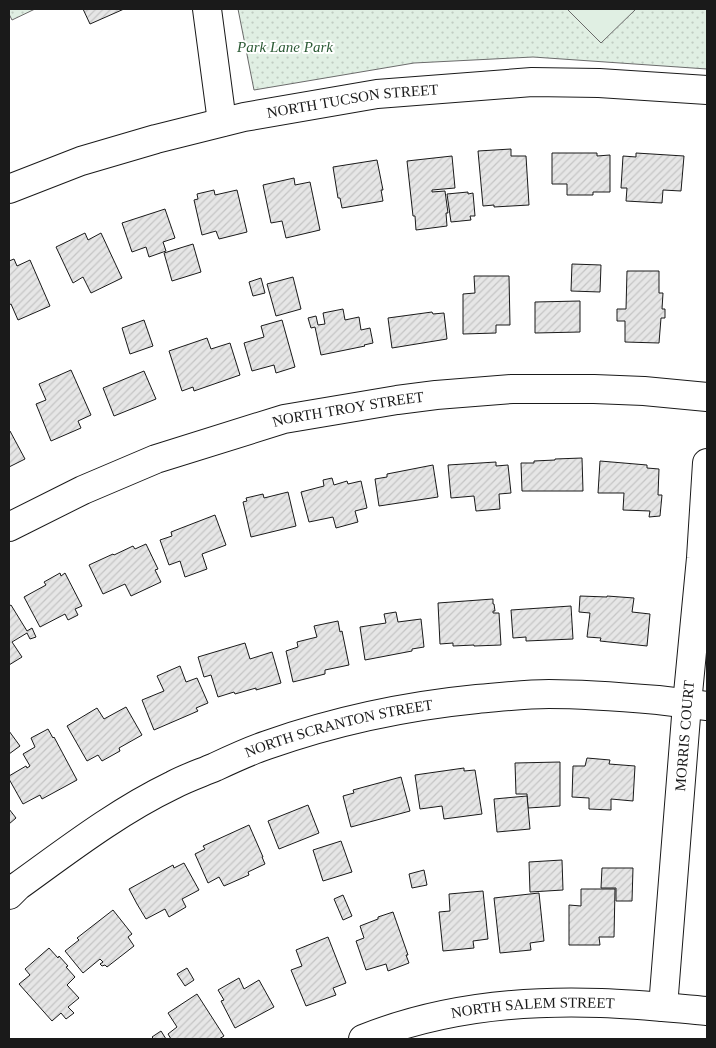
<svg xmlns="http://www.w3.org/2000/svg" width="716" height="1048" font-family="'Times New Roman',serif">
<defs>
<pattern id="park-dots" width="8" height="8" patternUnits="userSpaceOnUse" patternTransform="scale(1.25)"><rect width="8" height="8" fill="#e0efe3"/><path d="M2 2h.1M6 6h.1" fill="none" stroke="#c0ccc2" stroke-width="1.8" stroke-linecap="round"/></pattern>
<pattern id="building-hatch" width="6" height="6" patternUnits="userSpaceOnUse" patternTransform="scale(1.25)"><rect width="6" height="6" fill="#e6e6e6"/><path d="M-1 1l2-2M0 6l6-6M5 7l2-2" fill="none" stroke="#c5c5c5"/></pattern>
</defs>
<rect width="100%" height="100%" fill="#fff"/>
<!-- park -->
<g fill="url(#park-dots)" stroke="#6a6a6a">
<polygon points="9,9 35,9 12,20 9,14"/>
<polygon points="238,9 707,9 707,69 533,57 414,63 254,90"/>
</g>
<!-- garden -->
<polygon fill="#e0efe3" stroke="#6a6a6a" points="567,9 636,9 601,43"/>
<!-- building -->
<g fill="url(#building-hatch)" stroke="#1a1a1a">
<polygon points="83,9 124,9 90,24"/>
<polygon points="511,149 511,156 526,156 529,205 494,207 494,205 483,206 478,151"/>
<polygon points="552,153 597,153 597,156 610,155 610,192 593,192 593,195 567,195 567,184 552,184"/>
<polygon points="636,153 684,156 681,191 663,190 662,203 626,201 627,188 621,188 623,156 636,157"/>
<polygon points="452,156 455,188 432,190 432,192 445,191 448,213 446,213 447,226 416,230 415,216 413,216 407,161"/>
<polygon points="377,160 383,190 381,190 383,201 342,208 340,198 338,198 333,167"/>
<polygon points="294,178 295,185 310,182 320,230 286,238 282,221 271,223 263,185"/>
<polygon points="214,190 215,195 237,190 247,232 219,239 216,231 202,235 194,200 198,199 197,194"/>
<polygon points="468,192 468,194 473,193 475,216 470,216 471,220 451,222 447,194"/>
<polygon points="165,209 175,238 163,242 166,251 149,257 146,247 132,252 122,223"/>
<polygon points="85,233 88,240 101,233 122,278 91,293 83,277 73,283 56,247"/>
<polygon points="193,244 201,272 172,281 164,253"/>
<polygon points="14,259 17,266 30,260 50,306 18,320 11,304 9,305 9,261"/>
<polygon points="572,264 601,265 600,292 571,291"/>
<polygon points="627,271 659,271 659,293 663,293 662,309 665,309 665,318 661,318 659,343 625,342 625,321 617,321 617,309 626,309"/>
<polygon points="474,276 509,276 510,325 496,325 496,333 463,334 463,294 475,293"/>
<polygon points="293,277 301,309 276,316 267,284"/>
<polygon points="261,278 265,293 253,296 249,282"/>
<polygon points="580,301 580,332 535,333 535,302"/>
<polygon points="343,309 345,320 359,317 361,330 370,328 373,343 364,345 365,346 321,355 315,327 311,328 308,318 316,316 318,325 325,324 323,313"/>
<polygon points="432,312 433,314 444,313 447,339 392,348 388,318"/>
<polygon points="144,320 153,346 130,354 122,328"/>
<polygon points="282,320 295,367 276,373 274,365 252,371 244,343 264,337 261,326"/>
<polygon points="207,338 211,349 230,343 240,375 194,391 193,387 182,391 169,351"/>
<polygon points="71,370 91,415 78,421 81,428 51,441 36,404 46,400 39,384"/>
<polygon points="144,371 156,399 114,416 103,388"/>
<polygon points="10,431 25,459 9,467 9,432"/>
<polygon points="582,458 583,491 522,491 521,463 534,463 534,461 555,460 555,459"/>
<polygon points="600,461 647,465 647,468 659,469 658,495 662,495 660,516 649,517 650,511 623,510 624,493 598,493"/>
<polygon points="496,462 496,466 508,465 511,493 499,494 500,509 476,511 474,496 451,498 448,465"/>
<polygon points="433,465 438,497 379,506 375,479 387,477 387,474"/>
<polygon points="332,478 334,485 347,481 348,484 361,481 367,508 355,511 358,522 336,528 333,517 309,522 301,492 324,486 323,480"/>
<polygon points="288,492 296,526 251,537 243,502 247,501 246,498 263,494 264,498"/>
<polygon points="215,515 226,545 202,554 207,569 185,577 180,561 169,565 160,540 172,536 171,532"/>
<polygon points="146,544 158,569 155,570 161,582 131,596 125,584 103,594 89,565 113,554 114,555 133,546 135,549"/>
<polygon points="60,573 61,576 65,573 82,606 75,609 78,615 68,620 65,614 40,627 24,597 46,585 44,582"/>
<polygon points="580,596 607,597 607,596 634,598 632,612 650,614 647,646 600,641 601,638 587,637 590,613 579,612"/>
<polygon points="493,599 493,604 494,604 495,611 493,611 493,613 499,613 501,645 474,646 474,645 453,646 453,643 440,644 438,603"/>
<polygon points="11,605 27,631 32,628 36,637 30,639 27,633 12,642 22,657 9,665 9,606"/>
<polygon points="571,606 573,639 526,641 526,637 513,638 511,610"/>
<polygon points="396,612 398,622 421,619 424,647 412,649 412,651 365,660 360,627 386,623 384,614"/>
<polygon points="338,621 340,632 342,631 349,665 325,670 325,674 293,682 286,651 298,647 297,642 317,637 314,626"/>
<polygon points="245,643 250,659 272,652 281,683 256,690 256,688 235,694 234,692 218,697 211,675 204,677 198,657"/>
<polygon points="180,666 186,682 197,678 208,703 196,708 198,711 154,730 142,700 164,691 157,676"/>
<polygon points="126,707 142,735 119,748 120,751 102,761 98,755 87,761 67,726 97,708 104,719"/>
<polygon points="48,729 53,738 54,737 77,780 42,799 40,795 23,804 9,779 9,776 26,766 27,768 30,766 23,754 35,747 31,738"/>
<polygon points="9,731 20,746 9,754"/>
<polygon points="587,758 610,760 609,764 635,766 633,801 611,799 611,810 589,809 589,798 572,797 573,766 585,766"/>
<polygon points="560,762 560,806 528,808 527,794 516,794 515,763"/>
<polygon points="464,768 464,771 475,770 482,814 444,819 442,806 420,809 415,775"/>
<polygon points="401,777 410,811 351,827 343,796 354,793 353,790"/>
<polygon points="527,796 530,829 497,832 494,799"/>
<polygon points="308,805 319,833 279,849 268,821"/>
<polygon points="9,809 16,818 9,824"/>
<polygon points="249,825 263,857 262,857 265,864 248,872 249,875 224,886 219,877 208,883 195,854 205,849 203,846"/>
<polygon points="341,841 352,872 323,881 313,850"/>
<polygon points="562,860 563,890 530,892 529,862"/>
<polygon points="184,863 199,890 182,899 186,907 169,917 165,909 146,919 137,904 129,889 173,865 174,868"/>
<polygon points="602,868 633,868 632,901 616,901 616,888 601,888"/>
<polygon points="424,870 427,885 412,888 409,874"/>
<polygon points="581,889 615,889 614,937 599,937 600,945 569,945 569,905 581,906"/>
<polygon points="483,891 488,939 473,941 474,948 443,951 439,912 450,911 449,894"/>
<polygon points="539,893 544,941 530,943 531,950 500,953 494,898"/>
<polygon points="343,895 352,916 343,920 334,899"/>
<polygon points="113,910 132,934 128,937 134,946 107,967 105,965 102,966 100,964 103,962 100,959 83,973 65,951 79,940 77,938"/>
<polygon points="393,912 408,955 406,955 409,963 388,971 386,964 366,970 356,941 364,938 360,926 378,919 378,917"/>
<polygon points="328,937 346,983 333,988 336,995 306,1006 291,970 302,966 296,950"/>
<polygon points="49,948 58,958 59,956 68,966 66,967 75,977 67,985 79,998 68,1007 74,1013 66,1019 61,1013 52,1021 19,984 30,975 25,969"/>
<polygon points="187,968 194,980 185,986 177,974"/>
<polygon points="239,978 244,989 259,980 274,1007 235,1028 221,1001 224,1000 218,990"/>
<polygon points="197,994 224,1036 219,1039 171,1039 168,1034 177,1027 168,1013"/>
<polygon points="161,1031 166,1039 154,1039 152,1037"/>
</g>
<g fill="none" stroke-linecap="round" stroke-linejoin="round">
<!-- minor casing -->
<g stroke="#1a1a1a" stroke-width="30">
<g id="minor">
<polyline points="207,9 222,122"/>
<path id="s1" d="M9 189 81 161 156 139 244 117 377 94 532 82 599 83 707 90"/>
<path id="s2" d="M9 527 83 490 156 459 284 419 397 400 436 395 512 389H594L644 391 707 397"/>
<path id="s3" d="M9 895 18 886C68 850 117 812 173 785 186 778 201 773 215 767 232 759 249 751 267 745 335 721 406 706 477 699 501 697 525 694 549 694 585 694 622 697 658 700 675 702 691 704 707 706"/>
<path id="s4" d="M663 1007 687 704 701 558 707 463"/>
<path id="s5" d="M363 1039C437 1009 521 1000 601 1003 637 1004 672 1008 707 1011"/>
</g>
</g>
<!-- minor -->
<use href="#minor" stroke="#fff" stroke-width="28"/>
</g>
<g text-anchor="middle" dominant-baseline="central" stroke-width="4" stroke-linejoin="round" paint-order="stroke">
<!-- park labels -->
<g font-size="15" font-style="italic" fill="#2b5a34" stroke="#fff">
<text x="285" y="47">Park Lane Park</text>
</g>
<!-- street labels -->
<g font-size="15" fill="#1a1a1a" stroke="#fff">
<text stroke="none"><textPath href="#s1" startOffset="356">NORTH TUCSON STREET</textPath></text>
<text stroke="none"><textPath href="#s2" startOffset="361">NORTH TROY STREET</textPath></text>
<text stroke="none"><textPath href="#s3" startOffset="374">NORTH SCRANTON STREET</textPath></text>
<text stroke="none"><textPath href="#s4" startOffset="272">MORRIS COURT</textPath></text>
<text stroke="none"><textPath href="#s5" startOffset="174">NORTH SALEM STREET</textPath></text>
</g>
</g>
<!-- border -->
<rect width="716" height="1048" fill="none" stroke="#1a1a1a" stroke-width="20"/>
</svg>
